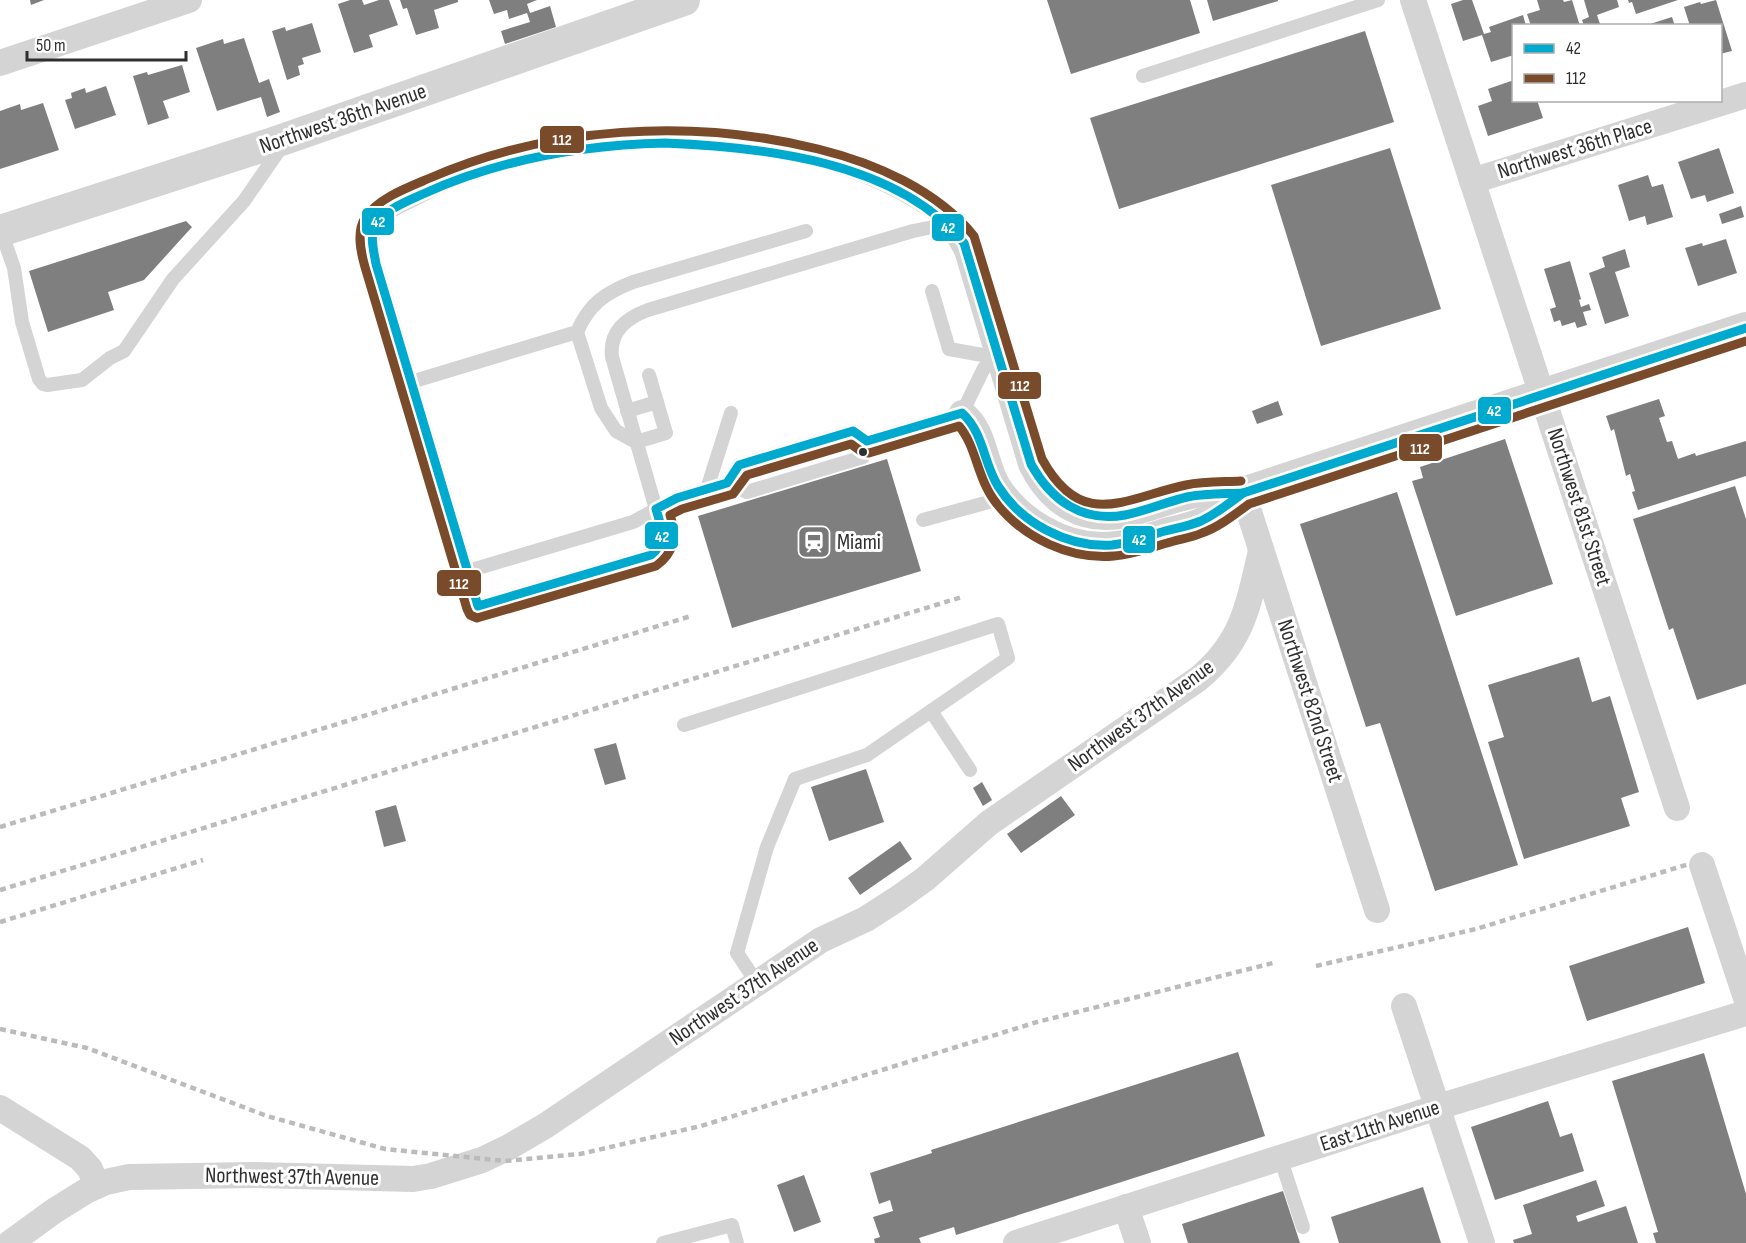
<svg xmlns="http://www.w3.org/2000/svg" width="1746" height="1243" font-family="'Sofia Sans Condensed',sans-serif">
<rect width="100%" height="100%" fill="#fff"/>
<!-- building -->
<g fill="#7f7f7f">
<polygon points="30,0 44,0 31,5"/>
<polygon points="350,0 362,0 364,5 379,0 389,0 398,25 369,35 373,47 354,53 338,4"/>
<polygon points="400,0 458,0 458,2 434,10 439,28 416,35 407,8 403,9"/>
<polygon points="489,0 537,0 527,4 530,13 550,6 556,27 505,44 501,31 530,22 527,13 509,19 507,10 494,14"/>
<polygon points="1047,0 1190,0 1200,33 1071,74"/>
<polygon points="1207,0 1278,0 1278,1 1213,21"/>
<polygon points="1463,0 1472,0 1484,34 1491,32 1489,27 1523,15 1526,26 1514,26 1514,55 1491,62 1482,35 1463,41 1451,4"/>
<polygon points="1537,0 1563,0 1564,2 1572,0 1580,26 1531,26 1527,14 1540,10"/>
<polygon points="1584,0 1617,0 1619,7 1597,15 1600,24 1584,26 1582,20 1589,17"/>
<polygon points="1628,0 1678,0 1636,14 1632,2 1629,3"/>
<polygon points="1716,0 1732,51 1720,54 1720,26 1690,26 1684,7 1700,2 1701,4"/>
<polygon points="1672,17 1675,26 1647,26 1647,25"/>
<polygon points="312,23 321,52 302,58 304,64 298,66 300,75 287,80 272,31 285,27 286,31"/>
<polygon points="1365,31 1394,122 1119,209 1090,118"/>
<polygon points="244,38 259,83 269,79 280,112 267,117 261,97 217,111 196,48 223,39 224,44"/>
<polygon points="182,65 190,92 163,101 169,118 148,125 133,76 147,72 148,75"/>
<polygon points="1514,80 1514,100 1537,100 1543,118 1488,136 1478,106 1492,101 1488,89"/>
<polygon points="106,86 116,115 75,129 65,100 72,98 71,93 85,88 86,93"/>
<polygon points="43,103 59,150 0,169 0,111 20,104 21,110"/>
<polygon points="1390,148 1441,309 1321,346 1271,185"/>
<polygon points="1719,148 1734,193 1707,202 1705,195 1691,199 1678,162"/>
<polygon points="1648,175 1652,187 1663,184 1673,217 1647,225 1645,216 1629,221 1618,185"/>
<polygon points="1741,206 1744,217 1722,224 1719,214"/>
<polygon points="186,221 192,227 144,280 108,292 114,310 48,332 29,271"/>
<polygon points="1726,239 1737,273 1698,286 1685,248 1702,243 1703,246"/>
<polygon points="1625,249 1630,267 1615,272 1629,316 1605,324 1589,273 1605,267 1602,257"/>
<polygon points="1570,261 1581,299 1579,300 1581,307 1589,304 1591,310 1583,312 1587,325 1577,328 1575,322 1562,326 1560,320 1554,322 1550,309 1556,307 1544,269"/>
<polygon points="1659,399 1665,416 1659,418 1667,442 1672,441 1678,459 1695,453 1696,456 1746,441 1746,476 1638,510 1632,492 1635,491 1630,474 1626,476 1614,429 1611,431 1606,416"/>
<polygon points="1278,401 1283,415 1257,424 1252,411"/>
<polygon points="1505,439 1553,584 1456,616 1412,481 1423,478 1420,467"/>
<polygon points="887,459 921,571 732,628 698,516"/>
<polygon points="1735,486 1746,519 1746,684 1697,700 1673,628 1669,630 1633,519"/>
<polygon points="1397,492 1518,865 1435,891 1380,723 1366,727 1300,524"/>
<polygon points="1579,657 1592,702 1610,696 1639,792 1621,798 1630,826 1524,859 1488,742 1504,737 1488,685"/>
<polygon points="616,743 626,779 605,785 594,749"/>
<polygon points="866,769 884,822 829,841 811,787"/>
<polygon points="982,782 992,800 983,806 973,788"/>
<polygon points="1061,796 1075,815 1021,853 1007,834"/>
<polygon points="396,805 406,841 384,847 375,811"/>
<polygon points="900,841 912,859 860,895 848,878"/>
<polygon points="1688,927 1705,983 1587,1021 1569,966"/>
<polygon points="1238,1052 1265,1136 956,1235 954,1227 919,1238 921,1243 875,1243 874,1239 880,1237 873,1217 893,1211 890,1200 879,1204 870,1173 932,1153 931,1150"/>
<polygon points="1704,1053 1746,1194 1746,1243 1656,1243 1653,1233 1658,1232 1612,1081"/>
<polygon points="1548,1101 1560,1137 1572,1133 1584,1171 1495,1200 1471,1127"/>
<polygon points="804,1175 821,1222 794,1232 777,1185"/>
<polygon points="1596,1180 1605,1206 1576,1216 1578,1222 1626,1206 1638,1243 1514,1243 1513,1240 1532,1234 1523,1205"/>
<polygon points="1423,1187 1441,1243 1339,1243 1331,1217"/>
<polygon points="1283,1191 1300,1243 1188,1243 1182,1224"/>
</g>
<g fill="none" stroke-linecap="round" stroke-linejoin="round">
<!-- service -->
<g stroke="#d4d4d4" stroke-width="14">
<polyline points="1143,76 1378,0"/>
<path d="M662 142C763 143 867 160 948 224L913 231 648 310C626 318 609 332 612 357L662 530C664 541 662 549 651 555L478 606 376 264 372 243 375 225C385 213 399 207 413 200 490 158 576 144 662 142Z"/>
<polyline points="1,231 14,268 22,322 39,379 43,384 47,385 82,380 110,358 124,351 173,279 244,201 282,146"/>
<polyline points="932,291 949,349 999,358"/>
<path d="M649 375 666 433 636 442 616 431 601 408 577 332C589 304 605 293 633 282L806 231"/>
<polyline points="411,382 577,332"/>
<polyline points="627,411 657,402"/>
<polyline points="867,441 962,413 984,368 999,358"/>
<polyline points="727,483 739,465 853,431 867,441"/>
<polyline points="707,489 731,413"/>
<polyline points="923,520 1007,497"/>
<polyline points="468,571 633,522 677,498 727,483 747,492 863,457 867,441"/>
<polyline points="931,711 970,770"/>
<polyline points="684,725 998,624 1008,658 867,755 795,779 767,847 737,953 757,983"/>
<polyline points="1280,1157 1303,1227"/>
<polyline points="663,1243 732,1225 737,1243"/>
</g>
<!-- minor -->
<g stroke="#d4d4d4" stroke-width="26">
<polyline points="1413,0 1677,808"/>
<polyline points="0,63 189,0"/>
<polyline points="1472,181 1746,95"/>
<path d="M948 224 960 237 967 250 1031 464C1049 502 1082 524 1125 515 1149 510 1172 499 1196 495 1211 492 1228 494 1243 493"/>
<path d="M962 413C985 429 984 463 998 486 1020 520 1062 545 1102 545 1124 545 1145 538 1165 531 1178 528 1193 525 1205 519 1218 512 1231 502 1243 493"/>
<polyline points="1243,493 1377,910"/>
<polyline points="1702,865 1746,998"/>
<polyline points="1404,1006 1482,1243"/>
<polyline points="0,1108 80,1158 90,1169 97,1186"/>
<polyline points="1126,1207 1138,1243"/>
<path d="M10 1243 54 1211 86 1191 106 1182 129 1177 255 1175 413 1179 431 1176 482 1160 509 1147 545 1126 821 940 866 919 897 899 925 879 989 823 1198 679C1244 641 1248 605 1261 551"/>
<polyline points="1016,1243 1438,1107 1746,1013"/>
</g>
<!-- tertiary -->
<g stroke="#d4d4d4" stroke-width="32">
<polyline points="0,231 270,144 684,0"/>
<polyline points="1243,493 1746,328"/>
</g>
<!-- rail -->
<g stroke="#bbb" stroke-width="4.5" stroke-dasharray="6 4.5" stroke-linecap="butt">
<polyline points="0,827 691,616"/>
<polyline points="0,890 962,597"/>
<polyline points="0,922 203,860"/>
<polyline points="1316,966 1476,929 1689,864"/>
<polyline points="0,1029 87,1048 267,1116 385,1149 505,1161 580,1154 701,1126 1037,1022 1273,963"/>
</g>
<!-- bus-1 casing -->
<g stroke="#fff" stroke-width="14">
<g id="bus-1">
<path d="M665 143C763 147 897 161 964 243L1031 464C1051 500 1082 523 1125 515 1146 511 1166 502 1187 497 1206 493 1224 494 1243 493 1230 503 1216 514 1201 521 1189 526 1177 528 1165 531 1147 536 1131 543 1112 545 1068 548 1021 523 998 486 983 462 984 433 962 413L867 441 853 431 739 465 727 483 677 498 656 509C661 526 668 542 651 555L478 606 376 264C374 252 369 235 376 224 386 209 408 201 423 194 500 159 580 145 665 143Z"/>
<polyline points="1243,493 1746,328"/>
</g>
</g>
<!-- bus-2 casing -->
<g stroke="#fff" stroke-width="14">
<path id="bus-2" d="M1241 481C1222 482 1204 481 1186 485 1125 498 1082 532 1042 459L974 236C937 190 875 163 818 149 692 118 549 126 430 178 409 187 378 198 365 218 356 232 361 253 365 267L467 609 470 615 477 618 656 566C675 552 677 536 670 515L682 509 733 494 747 475 851 444 862 452 869 453 959 426C977 447 977 480 997 504 1024 538 1070 560 1114 556 1132 555 1149 548 1167 543 1179 539 1191 538 1202 533 1219 527 1234 515 1249 504L1746 341"/>
</g>
<!-- bus-1 -->
<use href="#bus-1" stroke="#00a9ce" stroke-width="9"/>
<!-- bus-2 -->
<use href="#bus-2" stroke="#7a4b2a" stroke-width="9"/>
</g>
<!-- icons -->
<defs>
<g id="station-square" transform="scale(1.725)"><rect x="-9" y="-9" width="18" height="18" rx="4" fill="#787878" stroke="#fff"/><path d="M-3-6H3Q5-6 5-4V2Q5 4 3 4L4.5 6H3L1.5 4h-3L-3 6H-4.5L-3 4Q-5 4-5 2V-4Q-5-6-3-6ZM-3.5-4v3h7v-3ZM-3.5 1v1.5H-2V1ZM2 1v1.5H3.5V1Z" fill="#fff"/></g>
</defs>
<g fill-rule="evenodd">
<use href="#station-square" x="814" y="542"/>
</g>
<!-- markers -->
<circle fill="#2f2f2f" stroke="#fff" stroke-width="2" cx="863" cy="452" r="5"/>
<g text-anchor="middle" dominant-baseline="central" stroke-width="6" stroke-linejoin="round" paint-order="stroke">
<!-- street labels -->
<g font-size="22" fill="#2f2f2f" stroke="#fff">
<text transform="translate(343 119) rotate(-19)">Northwest 36th Avenue</text>
<text transform="translate(1575 149) rotate(-17)">Northwest 36th Place</text>
<text transform="translate(1579 507) rotate(72)">Northwest 81st Street</text>
<text transform="translate(1310 701) rotate(72)">Northwest 82nd Street</text>
<text transform="translate(1141 716) rotate(-36)">Northwest 37th Avenue</text>
<text transform="translate(744 992) rotate(-34)">Northwest 37th Avenue</text>
<text transform="translate(1380 1126) rotate(-18)">East 11th Avenue</text>
<text transform="translate(292 1177) rotate(1)">Northwest 37th Avenue</text>
</g>
<!-- poi labels -->
<g font-size="22" fill="#2f2f2f" stroke="#fff" text-anchor="start">
<text x="837" y="542">Miami</text>
</g>
</g>
<g stroke="#fff" stroke-width="2">
<rect x="539" y="125" width="46" height="29" rx="6" fill="#7a4b2a"/>
<rect x="361" y="207" width="34" height="29" rx="6" fill="#00a9ce"/>
<rect x="931" y="213" width="34" height="29" rx="6" fill="#00a9ce"/>
<rect x="997" y="371" width="45" height="29" rx="6" fill="#7a4b2a"/>
<rect x="1477" y="396" width="35" height="29" rx="6" fill="#00a9ce"/>
<rect x="1398" y="433" width="45" height="29" rx="6" fill="#7a4b2a"/>
<rect x="644" y="521" width="35" height="29" rx="6" fill="#00a9ce"/>
<rect x="1122" y="525" width="34" height="29" rx="6" fill="#00a9ce"/>
<rect x="436" y="569" width="46" height="28" rx="6" fill="#7a4b2a"/>
</g>
<g font-size="16" text-anchor="middle" font-weight="bold" fill="#fff">
<text x="562" y="145">112</text>
<text x="378" y="227">42</text>
<text x="948" y="233">42</text>
<text x="1020" y="391">112</text>
<text x="1494" y="416">42</text>
<text x="1420" y="454">112</text>
<text x="662" y="542">42</text>
<text x="1139" y="545">42</text>
<text x="459" y="589">112</text>
</g>
<!-- legend -->
<rect x="1512" y="24" width="210" height="78" fill="#ffffff" stroke="#acacac" stroke-width="1.5"/>
<rect x="1524" y="44" width="30" height="9" fill="#00a9ce" stroke="#acacac" stroke-width="1.5"/>
<text x="1566" y="54" font-size="18" fill="#2f2f2f">42</text>
<rect x="1524" y="74" width="30" height="9" fill="#7a4b2a" stroke="#acacac" stroke-width="1.5"/>
<text x="1566" y="84" font-size="18" fill="#2f2f2f">112</text>
<!-- scale -->
<path d="M27 51v9h159v-9" fill="none" stroke="#2f2f2f" stroke-width="3"/>
<text x="36" y="51" font-size="18" fill="#2f2f2f" stroke="#ffffff" stroke-width="4.5" paint-order="stroke">50 m</text>
</svg>
